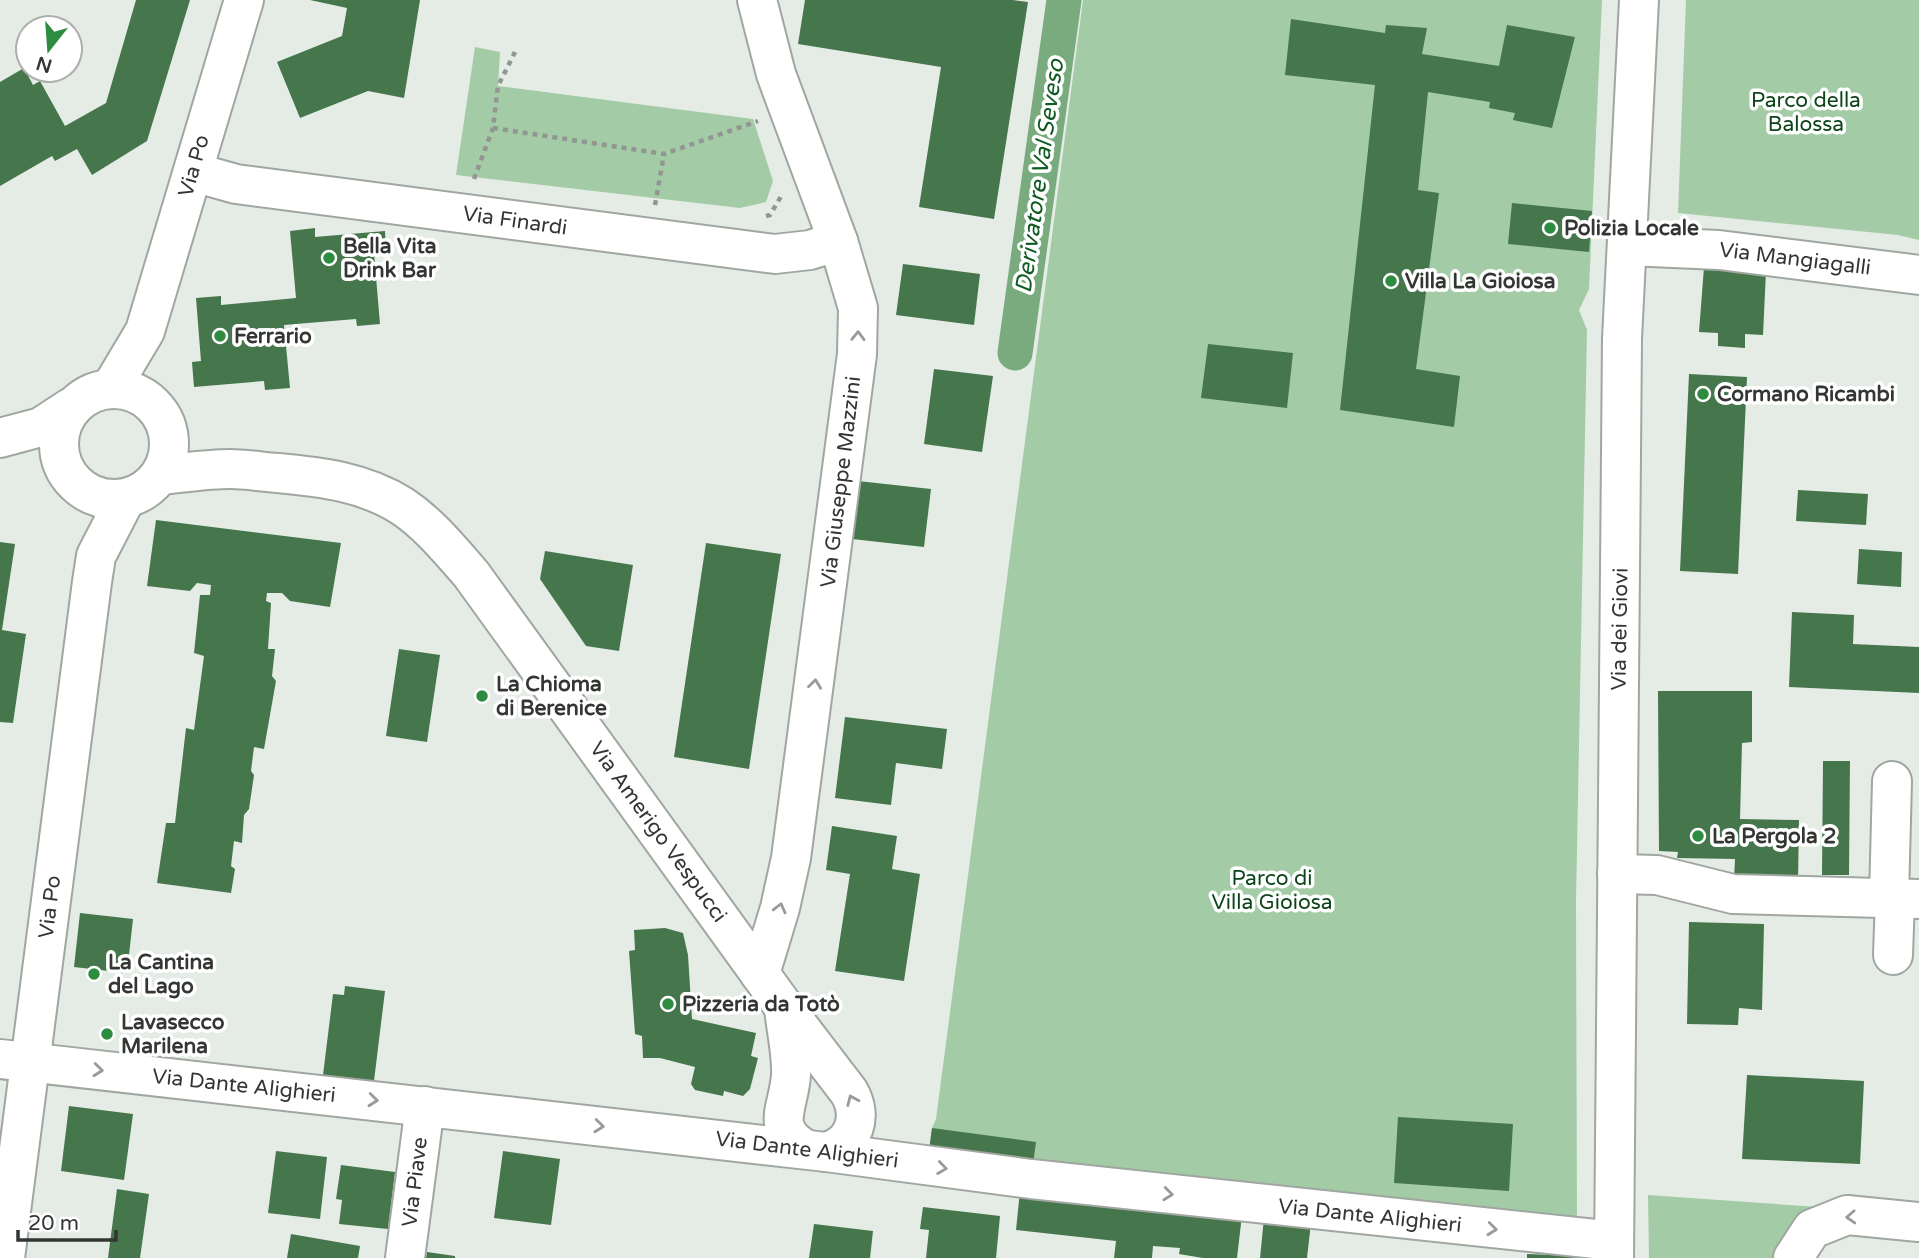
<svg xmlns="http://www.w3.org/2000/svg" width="1919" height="1258" font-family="'Varela Round',sans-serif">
<rect width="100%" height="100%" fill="#e5ece6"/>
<!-- green -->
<g fill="#a3cba6">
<polygon points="1083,0 1602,0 1589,289 1579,310 1587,330 1576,901 1577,1229 928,1158 932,1128 936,1119"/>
<polygon points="1686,0 1919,0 1919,240 1898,235 1678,213"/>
<polygon points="475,47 500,52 498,86 753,119 773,181 766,202 740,208 456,175"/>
<polygon points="1648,1195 1833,1208 1781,1258 1649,1258"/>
</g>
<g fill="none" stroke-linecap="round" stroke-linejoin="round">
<!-- canal -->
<polyline stroke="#7aab7e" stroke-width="35" points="1015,353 1064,0"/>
</g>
<!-- building -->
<g fill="#46764c">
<polygon points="136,0 190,0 147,141 92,175 77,149 55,161 52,156 0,186 0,82 24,68 33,85 40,81 65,126 106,103"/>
<polygon points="310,0 420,0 404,98 368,91 300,118 277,62 342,36 347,8"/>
<polygon points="805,0 1013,0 1028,2 994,219 919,207 941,67 798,44"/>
<polygon points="1291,19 1385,33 1386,25 1427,28 1422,54 1499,66 1507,25 1575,37 1552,128 1513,120 1515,113 1489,108 1490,102 1428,92 1418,190 1439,193 1416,369 1460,376 1454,427 1340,410 1375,85 1285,75"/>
<polygon points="1512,203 1592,211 1589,252 1508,244"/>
<polygon points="315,228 315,237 385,231 386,253 374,253 380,324 357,326 356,319 284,325 290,388 265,390 264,381 194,387 192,362 201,361 196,298 221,296 221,305 296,298 290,231"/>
<polygon points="903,264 980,274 974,325 896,315"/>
<polygon points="1704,267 1766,271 1763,335 1745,334 1745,348 1718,346 1718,333 1699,332"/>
<polygon points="1208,344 1293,353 1287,408 1201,398"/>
<polygon points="934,369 993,376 982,452 924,444"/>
<polygon points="1689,374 1747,377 1738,574 1680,571"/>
<polygon points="858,481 931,489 924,547 852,539"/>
<polygon points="1798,490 1868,494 1866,525 1796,521"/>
<polygon points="156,520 341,543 330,607 290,601 282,593 267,593 266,601 271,603 268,649 275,649 272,676 276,681 264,749 254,747 251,771 254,775 249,809 244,815 242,843 234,841 231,866 235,869 231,893 157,883 166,823 175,823 186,728 194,730 204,656 194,653 200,595 210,595 211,585 197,583 190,591 147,586"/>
<polygon points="0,542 15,544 2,630 26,634 13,723 0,722"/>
<polygon points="706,543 781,554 749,769 674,757"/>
<polygon points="1859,549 1902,552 1901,587 1857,584"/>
<polygon points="545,551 633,565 619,651 586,646 540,579"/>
<polygon points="1792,612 1854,615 1853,644 1919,647 1919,693 1789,687"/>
<polygon points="399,649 440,655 427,742 386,736"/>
<polygon points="1658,691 1752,691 1752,742 1742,743 1740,819 1799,820 1798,882 1734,880 1735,859 1677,858 1678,852 1659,851"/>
<polygon points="845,717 947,729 942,769 896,763 891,805 835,798"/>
<polygon points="1823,761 1850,761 1849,875 1822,875"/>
<polygon points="832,826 897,836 892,869 920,874 904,981 835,971 850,874 826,870"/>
<polygon points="80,913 133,919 127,973 74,967"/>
<polygon points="1689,922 1764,924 1762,1010 1739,1008 1738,1025 1687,1024"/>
<polygon points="665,928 683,933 688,955 692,1019 756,1033 751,1056 758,1058 750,1089 743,1096 724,1091 723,1096 695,1090 691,1084 695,1067 660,1058 643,1058 642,1036 635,1034 629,951 635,950 634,930"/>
<polygon points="345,986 385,991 374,1081 323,1075 333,994 344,995"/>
<polygon points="1747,1075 1864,1081 1860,1164 1742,1159"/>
<polygon points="69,1106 133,1114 124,1180 61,1171"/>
<polygon points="1398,1117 1513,1124 1509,1191 1394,1183"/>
<polygon points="932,1128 1036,1142 1032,1172 928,1158"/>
<polygon points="276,1151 327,1157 320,1219 268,1213"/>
<polygon points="503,1151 560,1159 551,1225 494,1218"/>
<polygon points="341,1165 395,1172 388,1229 339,1224 342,1200 336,1199"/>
<polygon points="117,1189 149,1194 140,1258 108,1258"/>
<polygon points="1020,1191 1242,1215 1237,1258 1203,1258 1179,1254 1180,1248 1153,1246 1152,1258 1114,1258 1116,1241 1016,1230"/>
<polygon points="923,1207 1000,1216 996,1258 926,1258 929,1230 920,1229"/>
<polygon points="1264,1218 1311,1223 1307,1258 1260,1258"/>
<polygon points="814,1224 873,1231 870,1258 809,1258"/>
<polygon points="291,1234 360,1246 358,1258 287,1258"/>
<polygon points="427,1252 455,1256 455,1258 426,1258"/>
<polygon points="1527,1254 1582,1256 1581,1258 1527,1258"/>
</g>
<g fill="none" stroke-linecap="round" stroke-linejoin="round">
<!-- minor casing -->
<g stroke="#a0a6a0" stroke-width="42">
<g id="minor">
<polyline points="757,0 776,74 838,241 858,308 857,354 791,858 780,908 760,974"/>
<polyline points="193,172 236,184 775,254 810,250 838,241"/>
<polyline points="1628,246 1719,250 1919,275"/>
<polyline points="111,388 145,331 244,0"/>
<circle cx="114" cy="444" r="55"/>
<polyline points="0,438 41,427 70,408"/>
<path d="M160 475C183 473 207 469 230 469 246 469 262 472 278 473 322 477 364 482 402 506 429 524 450 550 471 574L784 1007 849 1092C863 1116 855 1144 826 1152"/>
<polyline points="1617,874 1657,875 1733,894 1919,899"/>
<polyline points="1889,898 1892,781"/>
<polyline points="1893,955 1895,898"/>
<path d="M784 1008C786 1030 792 1053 791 1075 789 1108 769 1127 805 1149"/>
<polyline points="0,1059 826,1152 1031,1179 1614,1241"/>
<polyline points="5,1258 92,582 96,556 126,498"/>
<polyline points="405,1258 425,1106"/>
<polyline points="1793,1258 1812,1229 1847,1215 1919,1222"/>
</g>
</g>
<!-- major casing -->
<g stroke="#a0a6a0" stroke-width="42">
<polyline id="major" points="1614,1258 1622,339 1639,0"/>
</g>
<!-- path -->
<g stroke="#919692" stroke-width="4.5" stroke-dasharray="5 5" stroke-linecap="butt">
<polyline points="493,128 664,154 758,121"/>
<polyline points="474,179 493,128 498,86 515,52"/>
<polyline points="655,205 664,154"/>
<polyline points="766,216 770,215 783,193"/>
</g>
<!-- minor -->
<use href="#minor" stroke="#fff" stroke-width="38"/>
<!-- major -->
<use href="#major" stroke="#fff" stroke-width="38"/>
</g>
<!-- one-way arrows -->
<defs><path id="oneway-chevron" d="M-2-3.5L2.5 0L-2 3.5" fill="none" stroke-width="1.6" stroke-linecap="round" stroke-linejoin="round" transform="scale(1.75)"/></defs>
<g stroke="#999a99">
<use href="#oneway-chevron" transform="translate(858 336) rotate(-89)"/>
<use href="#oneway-chevron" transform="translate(815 684) rotate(-83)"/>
<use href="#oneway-chevron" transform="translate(780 908) rotate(-76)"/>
<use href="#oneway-chevron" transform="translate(98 1070) rotate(6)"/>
<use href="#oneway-chevron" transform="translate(373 1100) rotate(6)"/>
<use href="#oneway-chevron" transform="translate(852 1100) rotate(-114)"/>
<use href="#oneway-chevron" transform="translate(599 1126) rotate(6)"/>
<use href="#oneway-chevron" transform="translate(942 1168) rotate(8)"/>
<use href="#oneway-chevron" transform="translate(1168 1194) rotate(6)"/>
<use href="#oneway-chevron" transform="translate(1851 1217) rotate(177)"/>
<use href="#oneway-chevron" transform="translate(1492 1229) rotate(6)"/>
</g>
<!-- markers -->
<g fill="#2d8c3f" stroke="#fff" stroke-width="2.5">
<circle cx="1550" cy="228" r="7"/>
<circle cx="329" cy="258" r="7"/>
<circle cx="1391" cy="281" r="7"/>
<circle cx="220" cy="336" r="7"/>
<circle cx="1703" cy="394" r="7"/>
<circle cx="482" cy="696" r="7"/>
<circle cx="1698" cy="836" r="7"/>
<circle cx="94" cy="974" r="7"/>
<circle cx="668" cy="1004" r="7"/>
<circle cx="107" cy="1034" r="7"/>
</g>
<g text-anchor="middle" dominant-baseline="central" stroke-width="7" stroke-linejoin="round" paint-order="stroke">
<!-- park labels -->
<g font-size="21" fill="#0d4419" stroke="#fff">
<text x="1806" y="100">Parco della<tspan x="1806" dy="24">Balossa</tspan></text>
<text x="1272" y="878">Parco di<tspan x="1272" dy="24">Villa Gioiosa</tspan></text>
</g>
<!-- street labels -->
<g font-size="21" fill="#333633" stroke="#fff">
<text transform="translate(194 166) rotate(-74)">Via Po</text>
<text transform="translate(515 221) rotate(8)">Via Finardi</text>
<text transform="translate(1795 259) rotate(7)">Via Mangiagalli</text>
<text transform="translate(841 482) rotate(-83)">Via Giuseppe Mazzini</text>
<text transform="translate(1620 629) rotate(-89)">Via dei Giovi</text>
<text transform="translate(658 832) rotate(54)">Via Amerigo Vespucci</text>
<text transform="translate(50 907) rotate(-83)">Via Po</text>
<text transform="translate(244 1086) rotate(6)">Via Dante Alighieri</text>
<text transform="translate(807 1150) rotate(7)">Via Dante Alighieri</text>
<text transform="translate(415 1182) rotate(-83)">Via Piave</text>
<text transform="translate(1370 1216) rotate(6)">Via Dante Alighieri</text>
</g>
<!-- poi labels -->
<g font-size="21" font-weight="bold" fill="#333633" stroke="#fff" text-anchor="start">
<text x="1564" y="228">Polizia Locale</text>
<text x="343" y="246">Bella Vita<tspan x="343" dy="24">Drink Bar</tspan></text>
<text x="1405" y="281">Villa La Gioiosa</text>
<text x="234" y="336">Ferrario</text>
<text x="1717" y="394">Cormano Ricambi</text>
<text x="496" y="684">La Chioma<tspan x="496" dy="24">di Berenice</tspan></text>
<text x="1712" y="836">La Pergola 2</text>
<text x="108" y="962">La Cantina<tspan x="108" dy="24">del Lago</tspan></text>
<text x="682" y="1004">Pizzeria da Totò</text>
<text x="121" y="1022">Lavasecco<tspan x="121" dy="24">Marilena</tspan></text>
</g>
<!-- water labels -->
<g font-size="23" font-style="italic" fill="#0f5b21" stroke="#fff">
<text transform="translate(1040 176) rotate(-82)">Derivatore Val Seveso</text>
</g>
</g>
<!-- north arrow -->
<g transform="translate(49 49) rotate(197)"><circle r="33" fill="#ffffff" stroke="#adafad" stroke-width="2"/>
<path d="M0-5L12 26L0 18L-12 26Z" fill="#2d8c3f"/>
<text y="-10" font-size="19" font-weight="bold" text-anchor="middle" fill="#333633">N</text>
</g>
<!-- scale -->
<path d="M18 1230v10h98v-10" fill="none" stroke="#333633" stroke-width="3.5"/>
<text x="28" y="1230" font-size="21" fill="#333633" stroke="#ffffff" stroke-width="5" paint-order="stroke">20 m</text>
</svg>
